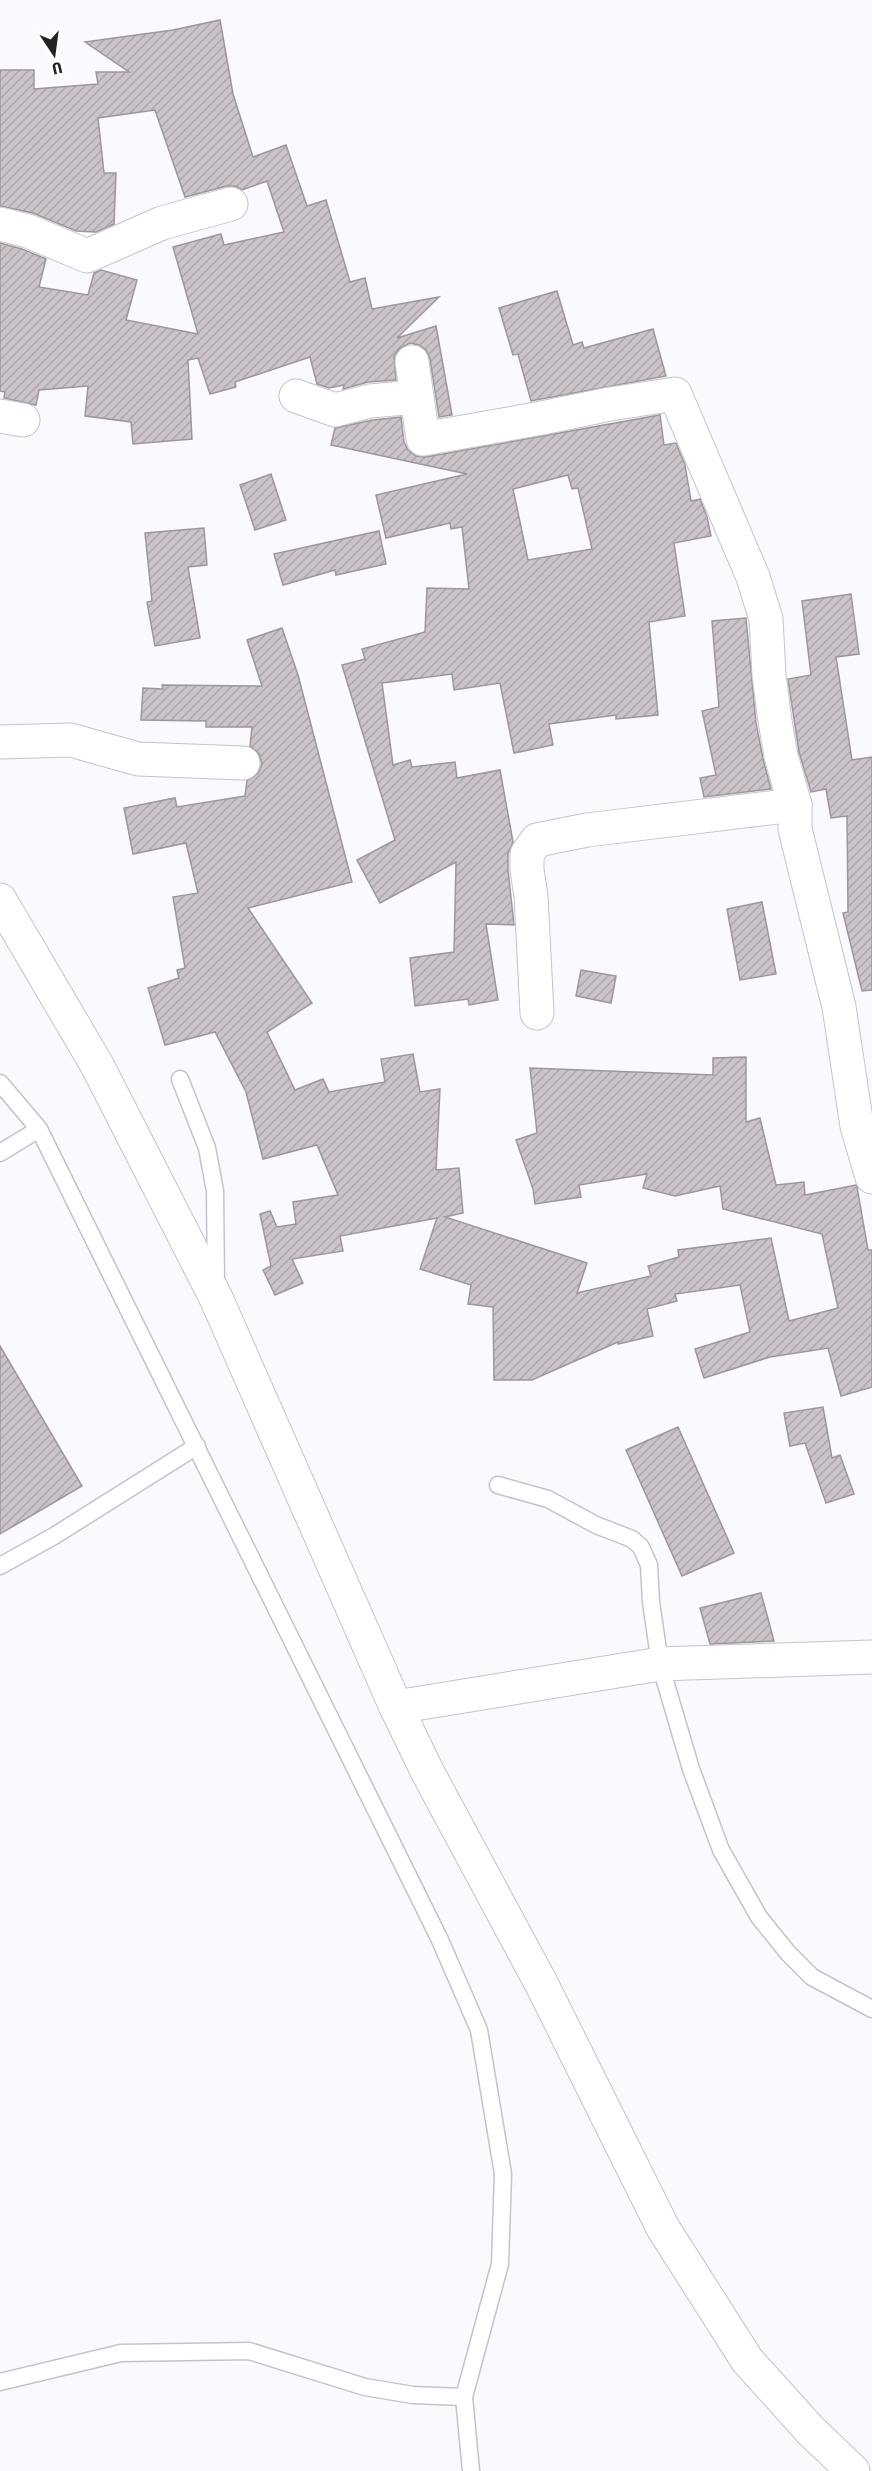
<svg xmlns="http://www.w3.org/2000/svg" width="872" height="2471" font-family="'Fira Sans Condensed',sans-serif">
<defs>
<pattern id="building-hatch" width="6" height="6" patternUnits="userSpaceOnUse" patternTransform="scale(1.5)"><rect width="6" height="6" fill="#cac3c9"/><path d="M-1 1l2-2M0 6l6-6M5 7l2-2" fill="none" stroke="#ada7ac"/></pattern>
</defs>
<rect width="100%" height="100%" fill="#f9f9fe"/>
<!-- building -->
<g fill="url(#building-hatch)" stroke="#9d979d" stroke-width="1.5" fill-rule="evenodd">
<polygon points="220,20 233,94 253,157 286,145 307,206 326,200 350,282 365,278 372,309 439,297 397,338 436,326 452,415 439,417 430,359 426,350 419,345 410,343 400,348 394,356 396,380 368,382 343,389 344,385 329,388 317,384 310,357 235,382 236,387 210,394 198,358 188,360 192,439 133,444 131,422 85,416 88,386 39,390 36,405 4,398 5,392 0,391 0,243 22,249 46,259 39,287 88,295 94,273 101,270 137,280 126,320 198,334 173,247 221,234 224,245 284,232 267,181 242,190 235,186 227,186 185,197 155,110 98,118 104,173 116,173 114,224 96,232 76,231 33,213 0,206 0,70 34,70 34,89 98,84 96,72 129,72 85,42 173,30"/>
<polygon points="557,291 573,345 582,342 584,348 653,329 666,376 531,401 518,354 513,355 499,308"/>
<path d="M660 415 664 445 676 443 685 465 691 501 700 499 707 517 711 536 674 543 685 616 649 622 658 715 616 719V715L549 724 553 745 514 753 500 683 454 690 452 674 382 683 393 765 410 760 412 767 455 762 457 778 500 770 513 842 508 854V870L514 925 486 924 498 1000 469 1005 468 999 415 1006 410 958 454 952 456 862 380 903 357 860 395 840 342 665 365 659 362 649 425 632 427 588 469 589 462 527 451 529 450 523 386 538 376 495 467 474 331 445 335 428 373 420 401 417 404 442 408 450 416 456 426 457ZM568 475 572 489 578 488 592 549 528 560 513 489Z"/>
<polygon points="271,474 286,520 255,530 240,485"/>
<polygon points="204,528 207,565 188,567 200,638 155,646 147,602 152,601 145,533"/>
<polygon points="379,531 386,564 336,575 335,570 283,585 274,554"/>
<polygon points="851,594 859,654 836,657 852,760 872,757 872,990 862,991 843,913 848,912 847,816 831,818 826,789 811,792 799,752 788,679 811,675 802,601"/>
<polygon points="746,618 756,723 763,759 771,789 704,797 700,778 716,775 702,711 719,707 712,621"/>
<polygon points="282,628 298,675 352,882 248,908 312,1003 267,1032 295,1090 323,1079 329,1092 385,1082 381,1059 413,1054 420,1092 440,1089 436,1170 459,1168 463,1213 445,1217 587,1263 577,1293 651,1276 648,1266 679,1257 678,1250 771,1238 789,1321 838,1308 822,1234 723,1209 720,1186 675,1196 643,1188 647,1174 579,1185 581,1197 535,1204 533,1189 516,1140 537,1133 530,1068 713,1075 713,1058 746,1057 746,1122 760,1118 776,1185 804,1182 805,1195 856,1185 857,1187 868,1250 872,1250 872,1387 841,1396 828,1348 770,1357 704,1378 695,1349 750,1332 740,1285 675,1294 677,1301 647,1309 653,1336 618,1344 618,1342 532,1380 494,1380 493,1307 468,1304 471,1285 420,1269 437,1218 340,1236 343,1251 292,1259 303,1283 275,1295 263,1270 271,1266 260,1214 270,1211 277,1227 296,1224 293,1202 338,1195 317,1145 263,1159 246,1092 215,1032 165,1045 148,988 179,978 177,970 185,968 173,897 198,893 186,843 133,854 124,808 175,798 177,807 245,796 247,781 258,773 262,764 259,754 250,746 252,727 206,727 206,721 141,720 143,688 163,689 162,685 262,686 247,640"/>
<polygon points="762,902 776,974 740,980 727,909"/>
<polygon points="581,970 616,976 611,1003 576,996"/>
<polygon points="0,1346 82,1486 0,1534"/>
<polygon points="823,1407 832,1458 840,1455 854,1494 826,1503 805,1443 790,1446 784,1413"/>
<polygon points="678,1427 734,1553 682,1576 626,1450"/>
<polygon points="761,1593 774,1641 710,1644 700,1608"/>
</g>
<g fill="none" stroke-linecap="round" stroke-linejoin="round">
<!-- service casing -->
<g stroke="#c4c3cb" stroke-width="19">
<g id="service">
<polyline points="180,1079 207,1148 215,1191 216,1285"/>
<polyline points="0,1083 39,1129 440,1940 479,2030 503,2174 500,2264 464,2397 471,2471"/>
<polyline points="0,1153 39,1129"/>
<polyline points="498,1485 548,1499 596,1525 632,1539 641,1547 649,1565 651,1602 660,1664 691,1769 721,1850 759,1917 788,1953 812,1977 872,2009"/>
<polyline points="0,1566 54,1536 197,1446"/>
<polyline points="0,2382 121,2353 249,2351 365,2387 413,2395 464,2397"/>
</g>
</g>
<!-- minor casing -->
<g stroke="#c4c3cb" stroke-width="35">
<g id="minor">
<polyline points="0,224 28,231 87,256 162,223 231,204"/>
<polyline points="412,362 423,439 542,418 610,404 675,394 753,577 766,619 769,675 775,721 781,756 795,805 795,829 839,1007 857,1126 872,1177"/>
<polyline points="296,396 335,410 370,401 417,397"/>
<polyline points="0,416 23,420"/>
<polyline points="0,742 71,740 138,759 243,763"/>
<polyline points="0,900 97,1065 216,1298 396,1707 428,1773 542,1985 663,2228 747,2360 811,2431 853,2471"/>
<polyline points="537,1013 531,896 527,870 527,854 537,840 587,830 795,805"/>
<polyline points="396,1707 660,1664 872,1657"/>
</g>
</g>
<!-- service -->
<use href="#service" stroke="#fff" stroke-width="16"/>
<!-- minor -->
<use href="#minor" stroke="#fff" stroke-width="33"/>
</g>
<!-- north arrow -->
<g transform="translate(54 54) rotate(167)" stroke="#ffffff" stroke-width="4.5" paint-order="stroke">
<path d="M0-4.5L10 22L0 15L-10 22Z" fill="#232326"/>
<text y="-9" font-size="16" font-weight="bold" text-anchor="middle" fill="#232326">U</text>
</g>
</svg>
